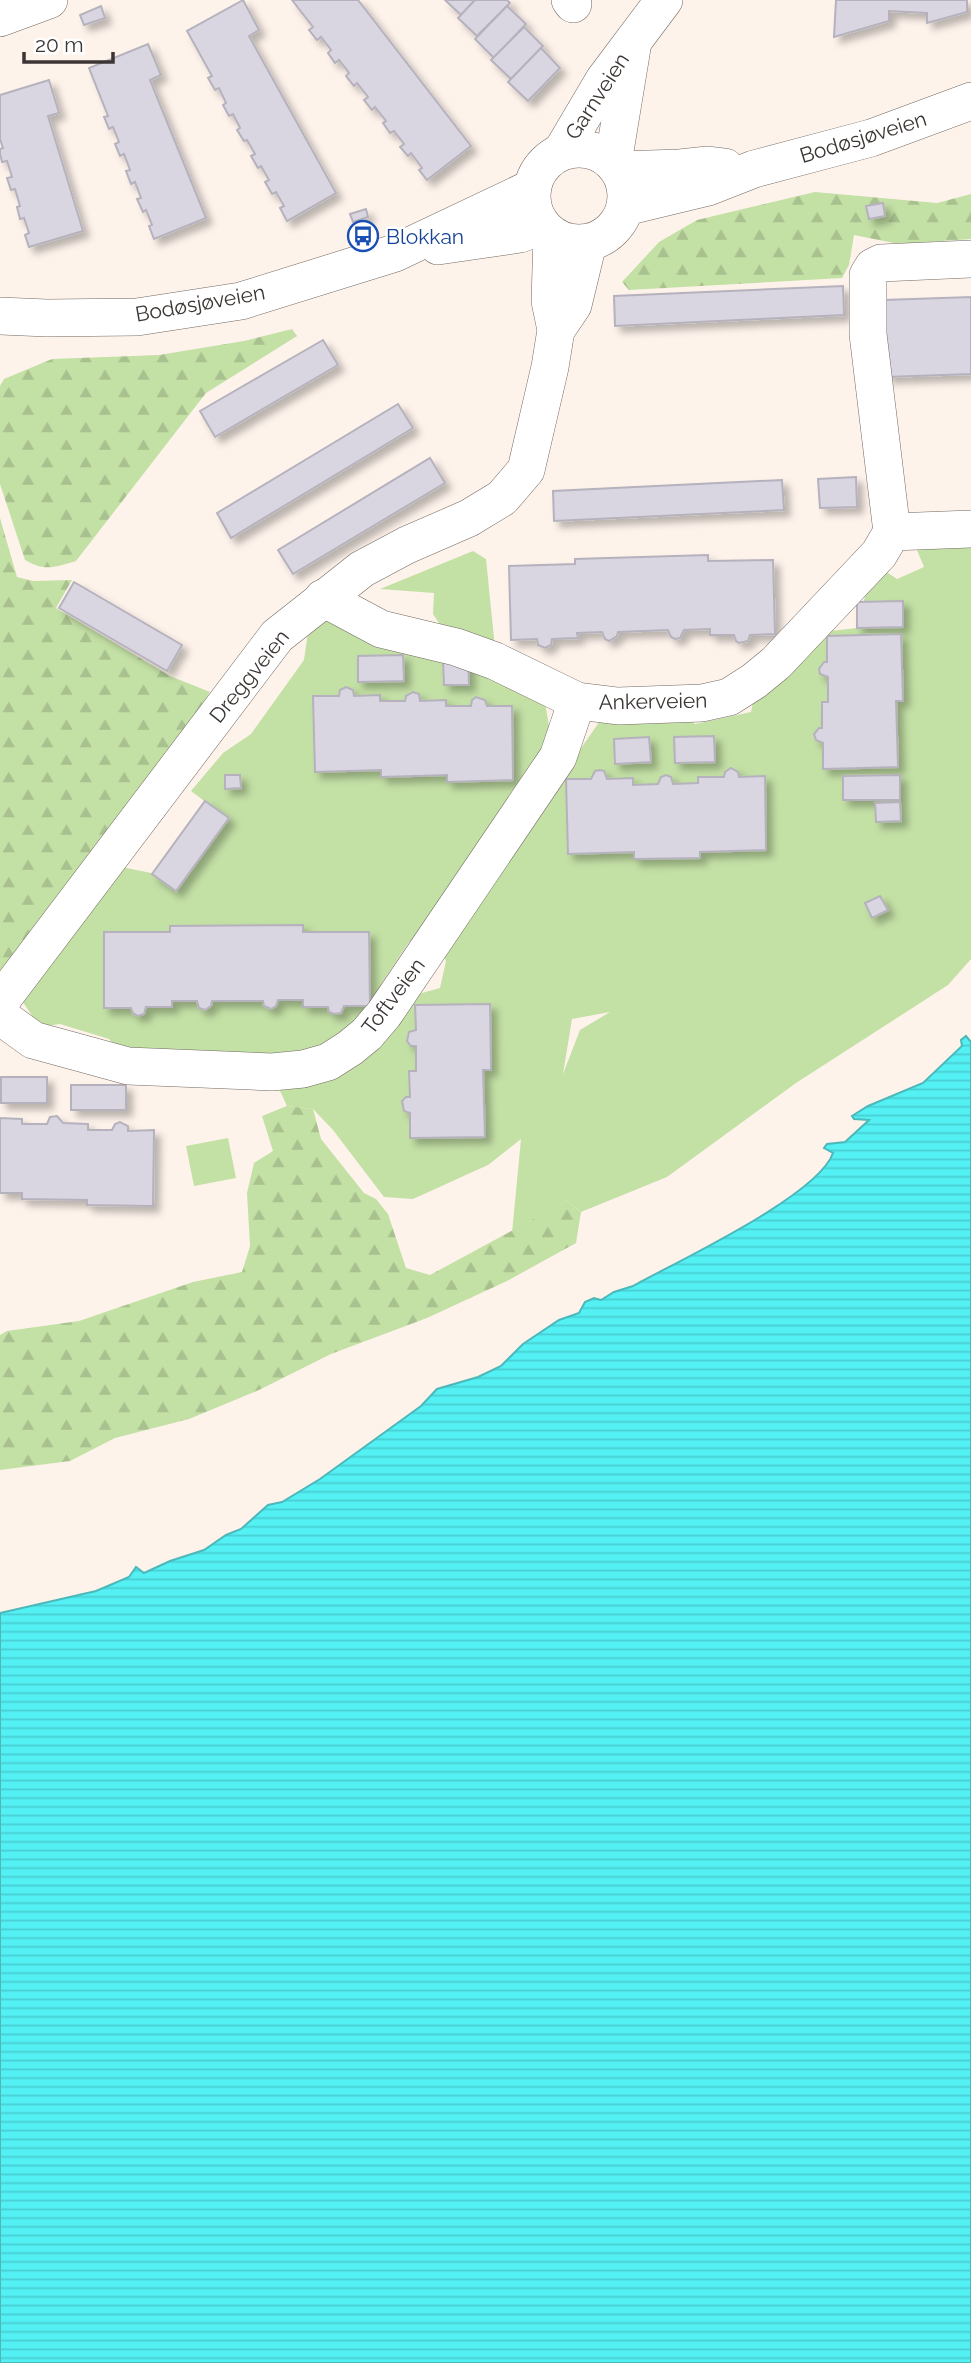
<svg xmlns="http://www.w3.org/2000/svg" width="971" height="2363" font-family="Raleway,sans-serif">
<defs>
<pattern id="forest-firs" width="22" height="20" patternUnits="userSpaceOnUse" patternTransform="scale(1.75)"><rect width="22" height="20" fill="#c3e0a5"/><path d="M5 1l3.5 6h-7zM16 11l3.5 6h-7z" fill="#a8c18e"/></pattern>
<pattern id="water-rules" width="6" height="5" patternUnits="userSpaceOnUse" patternTransform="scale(1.75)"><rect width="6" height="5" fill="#53f0f4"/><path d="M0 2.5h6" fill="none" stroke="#49ced2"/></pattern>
<filter id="shadow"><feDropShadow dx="6" dy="6" stdDeviation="3.5" flood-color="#0004"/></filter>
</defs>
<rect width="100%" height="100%" fill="#fef3eb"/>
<!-- green -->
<g fill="#c3e0a5" fill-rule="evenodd">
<path d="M971 542V959L948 985 796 1083 667 1177 581 1212 567 1201 512 1233 521 1139 488 1165 413 1199 384 1197 333 1130 313 1109 287 1106 276 1082 408 997 440 988 446 961 437 944 480 894 602 718 683 712 695 724 751 712 755 692 776 687 779 678 830 631 857 628 865 596 885 571 897 579 924 567 914 543ZM610 1012 580 1030 563 1074 572 1019Z"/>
<polygon points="473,551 486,559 495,648 445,632 433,614 434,593 380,589"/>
<polygon points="327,618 450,652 545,703 551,737 427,935 409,942 381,984 384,1004 309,1059 126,1059 109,1039 60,1024 40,1027 20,998 117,866 151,873 175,890 228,819 191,791 223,753 251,734 304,660 309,625"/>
<polygon points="228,1138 236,1178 194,1186 186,1146"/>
</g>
<!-- forest -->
<g fill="url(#forest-firs)">
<polygon points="815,192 937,203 971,194 971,239 899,244 854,235 849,265 842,278 629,290 622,282 659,242 697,220"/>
<path d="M292 329 297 336 206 393 76 561C54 567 46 572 25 560L0 484V386L4 379 52 359 159 355 244 341Z"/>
<polygon points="0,518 17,577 33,581 72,580 56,608 170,676 210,692 165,762 0,973"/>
<polygon points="287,1106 313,1109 321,1139 364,1193 376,1199 388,1214 406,1268 430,1275 567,1201 581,1212 576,1243 507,1281 427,1318 331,1354 259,1390 189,1419 115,1438 70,1461 0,1470 0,1335 7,1331 79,1321 193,1282 242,1272 250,1246 247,1193 254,1163 273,1151 262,1116"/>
</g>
<!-- water -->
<path fill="url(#water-rules)" stroke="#4cb8ba" stroke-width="2" d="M966 1036 971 1042V2363H0V1613L96 1591 129 1577 136 1567 144 1573 170 1561 204 1550 226 1535 241 1529 268 1505 282 1502 320 1479 421 1406 437 1389 478 1377 501 1366 523 1344 559 1320 579 1313 585 1302 594 1298 601 1300 614 1292 633 1286C676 1262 818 1196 833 1153L824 1148 827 1144 845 1142 869 1120 854 1119 852 1116 868 1106 923 1083 962 1046 961 1040Z"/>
<!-- building -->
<g fill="#dad6e1" stroke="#b6b2bd" stroke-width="2" filter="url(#shadow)">
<polygon points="243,0 259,30 249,36 336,193 287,221 280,208 284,206 276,192 272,194 265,182 269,180 261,166 258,168 251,156 255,154 247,140 244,141 237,130 240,128 233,114 229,116 223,105 226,103 219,88 215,90 208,78 212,76 187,31"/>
<polygon points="292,0 358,0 471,146 427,180 419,170 422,168 411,153 408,156 400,147 404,144 394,131 390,133 383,123 386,121 375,107 372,110 364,100 368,97 357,83 354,86 346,76 349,73 339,60 335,63 328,53 331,50 321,37 317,40 309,30 313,27"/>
<polygon points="445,0 475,0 461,15"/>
<polygon points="475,0 507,0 510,3 477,36 458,18"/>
<polygon points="836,0 967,0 967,12 927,23 927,13 889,11 889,21 834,37"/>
<polygon points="101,6 105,18 84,25 80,15"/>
<polygon points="507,6 526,24 494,58 475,39"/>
<polygon points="524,27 543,46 511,79 491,60"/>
<polygon points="148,44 161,75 150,80 206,218 154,239 149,226 152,225 146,210 143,212 137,199 141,198 135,182 131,184 126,171 130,170 124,154 120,156 115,144 119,142 113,127 109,129 104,117 108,116 89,68"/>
<polygon points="541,48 560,68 528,101 508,82"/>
<polygon points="49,80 59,113 48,116 83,231 29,247 25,235 29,233 24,218 20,219 17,207 20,206 15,189 11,190 7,178 12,177 7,161 2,162 0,154 0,149 3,148 0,139 0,95"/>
<polygon points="883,203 885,216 869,219 866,206"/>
<polygon points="366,209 368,217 353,222 350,214"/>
<polygon points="843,286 844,315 615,326 614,296"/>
<polygon points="971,297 971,374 886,377 884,300"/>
<polygon points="323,340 338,365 215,437 200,411"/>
<polygon points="398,404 413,428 231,538 217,513"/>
<polygon points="430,458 445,483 293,574 278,550"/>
<polygon points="856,477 857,507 820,508 818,479"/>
<polygon points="782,480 784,510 554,521 553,491"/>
<polygon points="708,555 708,561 773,560 775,634 750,635 748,641 739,643 736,641 734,635 710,635 710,629 684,630 680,638 675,639 671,637 668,630 618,632 617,636 609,641 605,639 602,632 577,633 578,638 552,639 551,645 545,648 538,645 537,639 511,640 509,566 575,564 575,559"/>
<polygon points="74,582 182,645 167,671 59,608"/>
<polygon points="903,601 903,627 857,628 857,602"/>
<polygon points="901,634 903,701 896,701 898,767 823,769 823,743 816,740 814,734 819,728 822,728 822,702 828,702 828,677 820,674 819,669 824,662 827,662 827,636"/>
<polygon points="403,655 404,681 358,682 358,656"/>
<polygon points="468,659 469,685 444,685 443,660"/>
<polygon points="346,687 353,690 354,696 380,695 380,701 405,701 406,696 413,692 419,694 420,701 446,700 446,706 471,706 472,700 476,697 485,700 487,706 512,706 513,780 447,782 447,775 381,777 381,770 315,772 313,696 339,696 340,690"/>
<polygon points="714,736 715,762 675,763 674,737"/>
<polygon points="649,737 651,762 615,764 614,739"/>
<polygon points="731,768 738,772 739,777 765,776 766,850 700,852 700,858 634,859 634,852 568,854 566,779 591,779 595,771 600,770 604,771 607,779 633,778 633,785 658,784 661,777 666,775 671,777 673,784 698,783 698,777 724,777 725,772"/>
<polygon points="225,775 240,775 241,788 225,789"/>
<polygon points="900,775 900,800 843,800 843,776"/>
<polygon points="205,801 229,818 176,891 152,874"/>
<polygon points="900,802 901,821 876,822 875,803"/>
<polygon points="880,896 888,910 872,918 865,903"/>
<polygon points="303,925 303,932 369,932 370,1006 344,1006 341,1013 334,1014 329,1012 328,1007 303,1007 303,1000 278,1000 276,1006 271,1009 264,1006 263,1001 212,1001 211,1006 205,1010 199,1008 197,1001 172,1001 172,1007 146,1007 144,1014 138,1016 133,1013 131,1008 104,1008 104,932 170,932 170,926"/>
<polygon points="490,1004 491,1070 483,1070 485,1137 410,1138 410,1113 404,1111 402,1101 406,1097 410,1097 409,1071 416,1071 416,1046 411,1046 407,1041 409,1032 416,1030 415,1005"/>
<rect x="1" y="1077" width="46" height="26"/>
<rect x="71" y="1085" width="55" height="25"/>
<polygon points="57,1116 63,1123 88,1124 88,1130 112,1130 115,1124 120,1122 128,1126 128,1131 154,1130 153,1206 87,1205 87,1200 22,1199 22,1193 0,1193 0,1118 22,1119 22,1124 47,1124 50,1117"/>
</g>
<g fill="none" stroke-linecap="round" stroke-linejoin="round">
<!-- minor casing -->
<g stroke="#726962" stroke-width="38">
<g id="minor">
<polyline points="570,0 573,4"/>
<polyline points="0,18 49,0"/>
<circle cx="579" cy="196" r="47"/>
<polyline points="562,151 604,80 664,0"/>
<polyline points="613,163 632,48"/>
<polyline points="619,170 680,168 708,165 725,167"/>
<polyline points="625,207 708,187 754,169 871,138 971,101"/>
<polyline points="438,246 520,234 542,226"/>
<polyline points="0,316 47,318 137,317 241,301 395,253 532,188"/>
<polyline points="556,330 573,305 588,243"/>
<polyline points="892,532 868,334 868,275 873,267 881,263 971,259"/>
<polyline points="323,598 381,629 456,647 495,661 577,701 618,706 702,703 729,697 754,681 776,663 879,554 892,532 971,529"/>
<polyline points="0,1002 277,636 362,569 407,545 469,518 502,498 526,470 550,367 556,330 550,301 552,235"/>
<polyline points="0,1016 33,1040 128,1066 272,1072 303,1069 328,1062 350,1048 367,1034 384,1014 558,757 577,701"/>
</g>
</g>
<!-- minor -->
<use href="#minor" stroke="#fff" stroke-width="37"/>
</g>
<!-- icons -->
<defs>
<g id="bus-ring" transform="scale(1.575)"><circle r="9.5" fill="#fff" stroke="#1a4fb4" stroke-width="1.5"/><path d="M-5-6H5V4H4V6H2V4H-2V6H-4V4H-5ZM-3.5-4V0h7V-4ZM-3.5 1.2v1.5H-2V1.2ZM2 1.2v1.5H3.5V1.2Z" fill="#1a4fb4"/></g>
</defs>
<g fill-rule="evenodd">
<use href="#bus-ring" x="363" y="236"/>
</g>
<g text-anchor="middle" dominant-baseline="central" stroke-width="5" stroke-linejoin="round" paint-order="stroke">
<!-- street labels -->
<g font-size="21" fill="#3b3633" stroke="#fff">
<text transform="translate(597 96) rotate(-57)">Garnveien</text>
<text transform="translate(863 137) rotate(-17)">Bodøsjøveien</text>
<text transform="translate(200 303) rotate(-10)">Bodøsjøveien</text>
<text transform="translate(249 676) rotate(-51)">Dreggveien</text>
<text transform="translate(653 701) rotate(-1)">Ankerveien</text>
<text transform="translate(393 996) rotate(-53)">Toftveien</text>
</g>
<!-- transit labels -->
<g font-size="21" fill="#164399" stroke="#fff" text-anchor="start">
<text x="386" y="236">Blokkan</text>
</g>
</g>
<!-- scale -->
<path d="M24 52v10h89v-10" fill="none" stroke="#3b3633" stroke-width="3.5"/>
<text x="35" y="52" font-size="21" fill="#3b3633" stroke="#ffffff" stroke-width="5" paint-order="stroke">20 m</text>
</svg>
